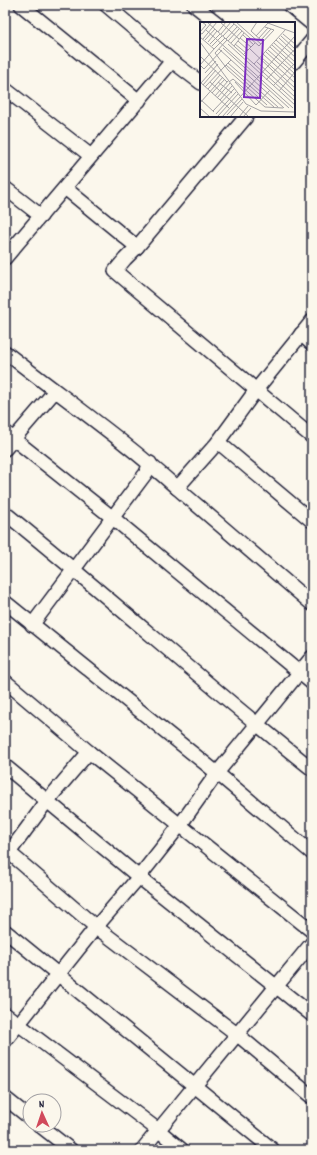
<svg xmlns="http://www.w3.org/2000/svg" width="317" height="1155" font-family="Dekko,sans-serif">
<rect width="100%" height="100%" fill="#fbf7ec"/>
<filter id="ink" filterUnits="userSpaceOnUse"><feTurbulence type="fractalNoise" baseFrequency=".025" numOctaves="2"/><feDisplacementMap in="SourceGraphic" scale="8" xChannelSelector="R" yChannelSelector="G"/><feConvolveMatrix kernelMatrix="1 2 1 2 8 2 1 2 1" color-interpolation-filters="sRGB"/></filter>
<g filter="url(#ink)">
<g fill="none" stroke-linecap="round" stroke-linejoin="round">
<!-- street casing -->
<g stroke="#22223b" stroke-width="16">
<g id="street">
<polyline points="21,5 139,101"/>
<polyline points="106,5 172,61 201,83"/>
<polyline points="194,5 217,23"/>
<polyline points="289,5 312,24"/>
<polyline points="294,62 312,40"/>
<polyline points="5,89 91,156"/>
<polyline points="5,188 41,216"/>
<polyline points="65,188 137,247 125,259 115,271 312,437"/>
<polyline points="137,247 246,117"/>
<polyline points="5,258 172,61"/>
<polyline points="301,334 312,344"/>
<path d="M5 352C62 397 123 439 177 488L218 442 256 390 312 321"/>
<polyline points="5,432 113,518 312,683"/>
<polyline points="218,442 312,521"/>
<polyline points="5,449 55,391"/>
<polyline points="177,488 312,604"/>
<path d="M5 513C109 597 208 686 312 769"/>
<polyline points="5,602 217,773 312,853"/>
<polyline points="32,625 146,473 150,463"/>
<polyline points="5,681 89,752 312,931"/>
<polyline points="5,766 139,877 312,1015"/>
<polyline points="5,849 96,927 238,1035 312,1097"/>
<polyline points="5,858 47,801 89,752"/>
<polyline points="5,931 273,1150"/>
<polyline points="5,1014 158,1130 182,1150"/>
<polyline points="5,1041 96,927 139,877 180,825 217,773 312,657"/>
<polyline points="5,1098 30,1118"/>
<polyline points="39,1125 71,1150"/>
<polyline points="142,1150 312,943"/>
</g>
</g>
<!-- street -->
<use href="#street" stroke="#fbf7ec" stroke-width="13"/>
</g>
</g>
<!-- overview -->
<g transform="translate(200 22)">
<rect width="95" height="95" fill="#fbf7ec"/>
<path fill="none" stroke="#a4a2a5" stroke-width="1" d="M7 0 54 42 86 7M20 0 39 17M32 0 59 24 74 8 65 5M36 0 61 22M57 0 51 9 63 20M65 0 95 11M6 8 93 86M0 10 6 3 2 0M18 10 26 0M0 11 2 12 12 0M21 12 31 0M83 12 95 22M43 13 54 23M23 14 34 2M56 14 68 1M81 14 95 27M0 15 14 27 0 43M40 16 51 25M59 16 68 6M79 16 95 31M3 17 17 0M26 17 37 5M5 18 15 7M61 18 71 7M76 18 95 35M28 19 39 7M38 19 48 28M0 20 46 82 61 89 95 90M8 20 17 9M31 21 42 9M74 21 95 40M10 22 20 12M28 22 95 83M35 22 46 31M72 23 95 44M12 24 22 14M34 24 44 11M70 25 95 48M23 26 89 86M14 27 25 16M19 27 84 86M50 27 95 70M68 28 94 51M66 30 95 56M63 32 95 61M43 33 55 21M0 34 27 60M61 35 95 66M31 38 25 44 28 48 67 83M57 40 95 75M28 41 78 85M54 42 95 79M0 43 4 47 22 28M26 43 74 85M5 51 16 39M66 58 95 27M0 60 29 86M10 60 48 94M18 60 32 71M29 60 33 57 65 85 83 86M35 60 56 83 70 68M1 61 18 42M3 63 16 48M73 64 95 41M5 65 25 44 15 31 27 18M8 67 20 53M79 69 95 50M12 71 25 57M15 74 28 59M17 76 30 61M0 77 14 90M20 78 32 64M0 81 23 55M0 86 10 95M13 89 34 67M16 92 36 70M27 93 42 77M18 94 38 72M22 95 95 14M30 95 43 80M39 95 48 84M43 95 51 86"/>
<path fill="#7b2cbf" fill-opacity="0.15" stroke="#7b2cbf" stroke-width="2" d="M47 17 63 18 60 76 44 75Z"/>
<rect width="95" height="95" fill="none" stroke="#22223b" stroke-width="2"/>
</g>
<!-- margin -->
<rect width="317" height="1155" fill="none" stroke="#fbf7ec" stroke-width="20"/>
<rect x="10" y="10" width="297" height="1135" fill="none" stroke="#22223b" stroke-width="1.5" filter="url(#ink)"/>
<!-- north arrow -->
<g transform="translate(42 1113) rotate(357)"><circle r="19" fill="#fbf7ec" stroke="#a4a2a5"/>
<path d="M0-3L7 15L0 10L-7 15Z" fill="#d1495b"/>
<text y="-6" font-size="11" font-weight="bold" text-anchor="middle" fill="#22223b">N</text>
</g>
</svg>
